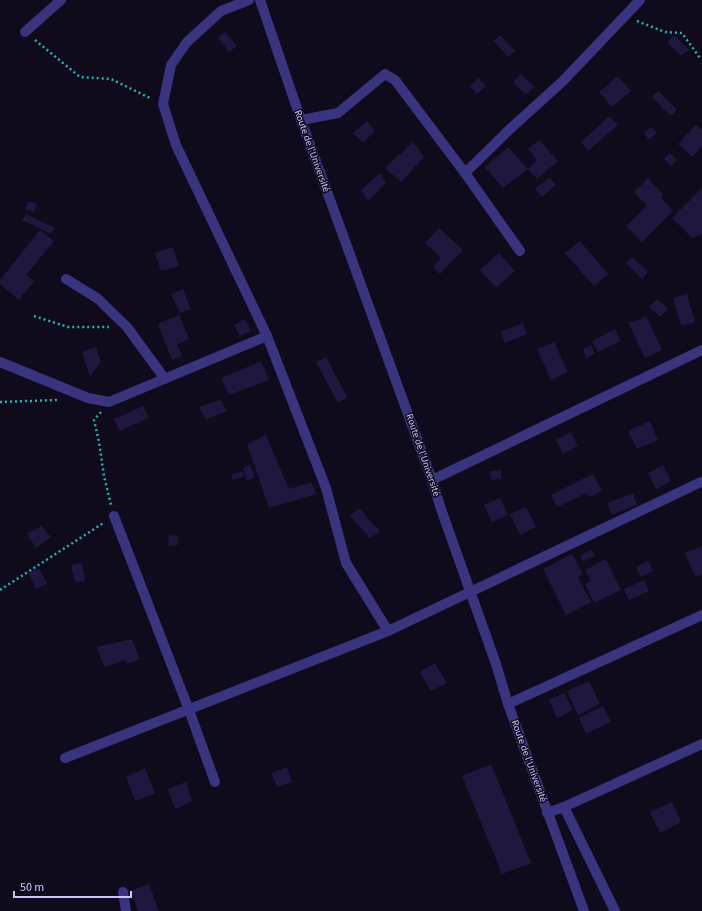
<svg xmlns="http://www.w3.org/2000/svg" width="702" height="911" font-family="'Source Sans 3',sans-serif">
<rect width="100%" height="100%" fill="#0f0b1d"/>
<!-- building -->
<g fill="#20163e">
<polygon points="225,32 237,46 229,52 218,38"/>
<polygon points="500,35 515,51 508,57 494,41"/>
<polygon points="674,35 689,50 681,56 667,42"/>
<polygon points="521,74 535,87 526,95 513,82"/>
<polygon points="618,76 631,91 612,107 599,92"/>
<polygon points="479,78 486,86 477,94 470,86"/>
<polygon points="659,91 677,110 670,116 652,97"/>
<polygon points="610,116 618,125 588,151 581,142"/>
<polygon points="367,121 375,131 363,143 353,133"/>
<polygon points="696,125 702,130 702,146 692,157 678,144"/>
<polygon points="651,127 657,133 649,140 644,133"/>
<polygon points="539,140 558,161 537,179 528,169 537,160 528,149"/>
<polygon points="413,142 424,157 401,182 385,168"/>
<polygon points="508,147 528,169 503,188 485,167"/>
<polygon points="670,153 677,160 671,166 664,159"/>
<polygon points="380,173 386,182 368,202 361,190"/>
<polygon points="550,177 556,185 542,197 535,189"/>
<polygon points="648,178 663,194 661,198 673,211 642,242 626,226 647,206 634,192"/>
<polygon points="702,188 702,234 692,238 672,218"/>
<polygon points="29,201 37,204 34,212 25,209"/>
<polygon points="26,214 55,228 51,234 22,220"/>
<polygon points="439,228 463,250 440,274 433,267 441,258 425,243"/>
<polygon points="40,230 54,241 26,275 34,281 19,300 0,284 0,280"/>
<polygon points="580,241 608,274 594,286 565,253"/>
<polygon points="173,247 179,266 161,271 155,253"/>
<polygon points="499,253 515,271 496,288 480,270"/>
<polygon points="632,257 648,272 642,279 626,263"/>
<polygon points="183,289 191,309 180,313 171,294"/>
<polygon points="687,294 695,322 681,326 673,298"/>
<polygon points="657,299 668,309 660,317 649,307"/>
<polygon points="179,315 189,339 177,344 182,356 172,360 158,324"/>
<polygon points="646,316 662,350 645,358 628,322 637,321"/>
<polygon points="245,319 251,331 240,336 234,325"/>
<polygon points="523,323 527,334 505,343 501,332"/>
<polygon points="615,329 621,341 598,352 592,341"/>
<polygon points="554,342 568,372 551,380 537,349"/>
<polygon points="591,345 595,354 586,358 583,349"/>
<polygon points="96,347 101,362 90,377 82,352"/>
<polygon points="326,357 347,397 338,403 316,362"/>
<polygon points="261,361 269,380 229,395 221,378"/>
<polygon points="220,400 227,411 206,420 199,407"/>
<polygon points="143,406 149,418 120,431 114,419"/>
<polygon points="650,421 658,440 637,449 628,431"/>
<polygon points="570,432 578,446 563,454 556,440"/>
<polygon points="266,435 289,489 311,482 317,494 269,508 247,444"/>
<polygon points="250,465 255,477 247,481 243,468"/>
<polygon points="663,465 671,481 656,489 648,473"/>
<polygon points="501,470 501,479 491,480 490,471"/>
<polygon points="242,471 244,476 233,480 231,475"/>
<polygon points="593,474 602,491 590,497 587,493 557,507 551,495"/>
<polygon points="633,493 637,505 612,515 607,503"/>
<polygon points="500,498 508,515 492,522 484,505"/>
<polygon points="526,507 536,527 520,535 510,514"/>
<polygon points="359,508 380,532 370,538 350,516"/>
<polygon points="41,526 51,537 36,548 27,534"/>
<polygon points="177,535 178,545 169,546 168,536"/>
<polygon points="702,546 702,574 695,577 685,553"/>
<polygon points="592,550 595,556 583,561 580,555"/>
<polygon points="572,554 583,574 578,577 591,602 566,615 543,569"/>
<polygon points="606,559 621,590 594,603 585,584 591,581 585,570"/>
<polygon points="648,561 653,571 641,577 636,567"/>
<polygon points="82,563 85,581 75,582 71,565"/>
<polygon points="39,568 47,584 36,589 28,573"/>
<polygon points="644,580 649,591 629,600 624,589"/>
<polygon points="132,639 140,659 127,664 125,660 104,667 97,647"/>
<polygon points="435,663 447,683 431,691 420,672"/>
<polygon points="589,681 600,704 578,715 567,691"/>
<polygon points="564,693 573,710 557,718 549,700"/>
<polygon points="603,706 611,722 586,734 579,718"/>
<polygon points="491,764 531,863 502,874 462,776"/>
<polygon points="287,767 292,782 277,787 271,773"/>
<polygon points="145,768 155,793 135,801 126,777"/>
<polygon points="186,782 192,801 175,809 168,789"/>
<polygon points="672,802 681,822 660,833 650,812"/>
<polygon points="149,884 159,911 138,911 131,891"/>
</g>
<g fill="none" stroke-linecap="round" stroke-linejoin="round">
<!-- path -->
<g stroke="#28b2b0" stroke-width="2.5" stroke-dasharray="2 3" stroke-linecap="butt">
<polyline points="637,21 665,32 682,33 700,58 702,58"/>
<polyline points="35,40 80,77 111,79 152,99"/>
<polyline points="34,316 68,327 109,327"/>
<polyline points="0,402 57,400"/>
<polyline points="101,412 94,420 99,442 104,476 111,505"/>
<polyline points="0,590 105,522"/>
</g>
<!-- minor -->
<g stroke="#3a337e" stroke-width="10">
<polyline points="249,0 221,11 187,42 171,65 163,104 176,145 267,336 326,488 346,563 388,631"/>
<polyline points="260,0 301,120 432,480 441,509 496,664 508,704 584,911"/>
<polyline points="25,32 61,0"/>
<polyline points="301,120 338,113 385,74 395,80 465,173 520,251"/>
<polyline points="465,173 510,129 563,81 640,0"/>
<polyline points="66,279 97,298 127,327 165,379"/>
<polyline points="0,362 88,398 109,402 267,336"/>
<polyline points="432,480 702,350"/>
<polyline points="114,516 189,710 215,782"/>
<polyline points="508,704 702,615"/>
<polyline points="65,758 388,631 701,482"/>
<polyline points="564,807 615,911"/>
<polyline points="547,813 564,807 702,744"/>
<polyline points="123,892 126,911"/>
</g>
</g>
<g text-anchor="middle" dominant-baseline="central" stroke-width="3" stroke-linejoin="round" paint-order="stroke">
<!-- street labels -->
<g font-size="10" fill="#cfc6ff" stroke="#0f0b1d">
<text transform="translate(312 151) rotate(70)">Route de l'Université</text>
<text transform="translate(423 455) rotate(71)">Route de l'Université</text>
<text transform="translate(529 761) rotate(70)">Route de l'Université</text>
</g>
</g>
<!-- scale -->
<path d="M14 891v6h117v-6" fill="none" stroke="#cfc6ff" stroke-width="2"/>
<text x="20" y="891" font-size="12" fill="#cfc6ff" stroke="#0f0b1d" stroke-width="3" paint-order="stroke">50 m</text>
</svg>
